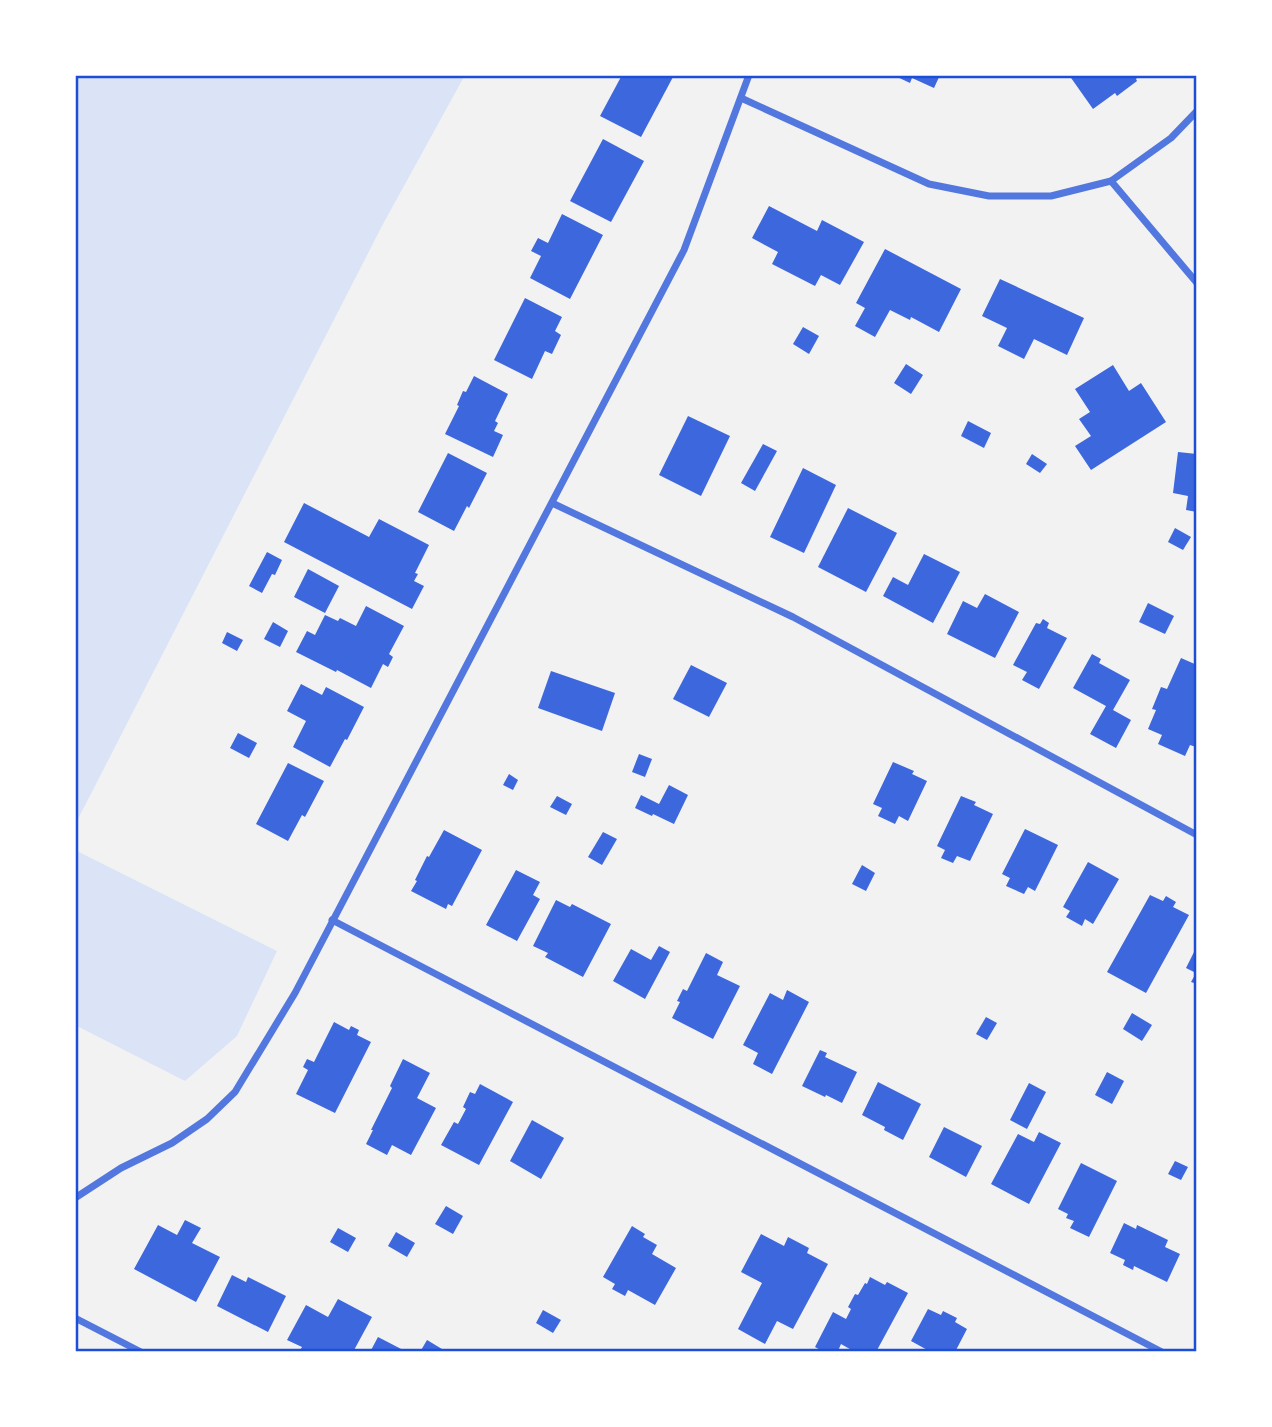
<svg xmlns="http://www.w3.org/2000/svg" width="1272" height="1427" font-family="'Golos Text',sans-serif">
<rect width="100%" height="100%" fill="#f2f2f2"/>
<!-- green -->
<g fill="#dbe4f7">
<polygon points="75,75 465,75 382,226 75,825"/>
<polygon points="75,850 277,951 237,1036 185,1081 75,1025"/>
</g>
<!-- building -->
<g fill="#3d67dc">
<polygon points="622,75 670,75 673,77 641,137 600,116"/>
<polygon points="893,75 940,75 934,88 912,78 910,83"/>
<polygon points="1069,75 1140,75 1136,79 1137,81 1117,96 1115,93 1093,109"/>
<polygon points="603,139 644,161 611,222 570,201"/>
<polygon points="769,206 817,231 822,220 864,242 840,285 821,275 815,286 772,264 778,252 752,238"/>
<polygon points="562,214 603,235 570,299 530,278 541,256 531,251 538,238 548,243"/>
<polygon points="885,249 961,289 939,332 911,317 910,320 890,310 875,337 855,326 865,308 856,303"/>
<polygon points="1000,279 1084,318 1067,355 1034,339 1024,359 998,346 1007,328 982,316"/>
<polygon points="525,298 562,317 555,331 561,335 552,354 545,351 532,379 494,360"/>
<polygon points="803,327 819,336 809,354 793,344"/>
<polygon points="906,364 923,375 911,394 894,383"/>
<polygon points="1113,365 1129,391 1141,383 1166,422 1091,470 1075,446 1091,436 1079,419 1090,412 1075,389"/>
<polygon points="474,376 508,394 495,421 498,423 494,431 503,435 493,457 445,434 459,406 457,405 463,391 466,392"/>
<polygon points="688,416 730,436 701,496 659,475"/>
<polygon points="968,421 991,433 984,448 961,436"/>
<polygon points="763,444 777,451 755,491 741,483"/>
<polygon points="1178,452 1197,454 1197,512 1186,510 1188,496 1173,493"/>
<polygon points="448,453 487,473 469,508 467,506 454,531 418,512"/>
<polygon points="1032,454 1047,464 1040,473 1026,464"/>
<polygon points="803,468 836,485 804,553 770,537"/>
<polygon points="304,503 369,537 379,519 429,545 415,573 418,574 414,581 424,586 412,609 284,542"/>
<polygon points="848,508 897,533 866,592 818,567"/>
<polygon points="1175,528 1191,537 1183,550 1168,542"/>
<polygon points="267,552 282,560 275,575 272,574 262,593 249,586"/>
<polygon points="924,554 960,572 933,623 883,596 893,577 908,585"/>
<polygon points="308,569 339,586 325,613 294,597"/>
<polygon points="985,594 1019,612 995,658 947,634 963,601 977,608"/>
<polygon points="1148,603 1174,616 1165,634 1139,622"/>
<polygon points="366,606 404,626 389,654 393,657 388,667 383,664 371,688 337,670 336,672 296,652 307,631 315,635 325,615 338,621 340,618 356,626"/>
<polygon points="1043,619 1049,623 1047,628 1067,638 1039,689 1022,680 1027,672 1013,665 1036,623 1040,624"/>
<polygon points="273,622 288,631 280,647 264,639"/>
<polygon points="227,632 243,640 237,651 222,643"/>
<polygon points="1092,654 1101,659 1099,663 1130,680 1113,710 1131,720 1116,748 1090,734 1106,706 1073,688"/>
<polygon points="1181,658 1197,665 1197,745 1196,747 1190,745 1185,756 1158,744 1162,735 1148,729 1156,710 1152,709 1161,687 1167,689"/>
<polygon points="691,665 727,683 709,717 673,699"/>
<polygon points="551,671 615,693 602,731 538,708"/>
<polygon points="301,684 322,695 326,687 364,707 347,740 345,739 330,767 293,747 306,721 287,711"/>
<polygon points="238,733 257,743 249,758 230,748"/>
<polygon points="639,754 652,759 645,777 632,772"/>
<polygon points="893,762 914,771 912,774 927,781 908,821 899,816 895,824 878,816 882,808 873,804"/>
<polygon points="288,763 324,781 305,817 302,815 288,841 256,824"/>
<polygon points="509,774 518,780 513,790 503,785"/>
<polygon points="669,785 688,795 674,824 653,814 652,816 635,808 641,795 659,804"/>
<polygon points="557,796 572,804 566,815 550,807"/>
<polygon points="961,796 976,802 974,805 993,814 970,861 957,856 953,863 941,858 945,850 937,846"/>
<polygon points="1025,829 1058,845 1035,891 1028,887 1024,894 1006,886 1010,878 1002,874"/>
<polygon points="444,830 482,850 452,906 448,904 446,909 411,891 417,881 415,880 427,856 429,857"/>
<polygon points="603,832 617,839 602,865 588,857"/>
<polygon points="1088,862 1119,879 1093,924 1085,919 1082,926 1066,917 1070,911 1063,907"/>
<polygon points="862,865 875,873 866,891 852,884"/>
<polygon points="516,870 540,882 533,895 540,899 517,941 486,925"/>
<polygon points="1150,895 1163,901 1166,896 1176,902 1173,907 1189,915 1146,993 1107,972"/>
<polygon points="556,900 570,907 572,904 611,924 583,977 545,957 548,953 533,946"/>
<polygon points="659,946 670,952 645,999 613,981 631,949 651,960"/>
<polygon points="1197,946 1197,984 1191,982 1196,973 1186,968"/>
<polygon points="706,953 723,962 717,975 740,986 713,1039 672,1018 680,1002 677,1001 683,989 687,991"/>
<polygon points="787,990 809,1002 772,1074 753,1064 758,1053 743,1045 770,993 783,1000"/>
<polygon points="1132,1013 1152,1025 1142,1041 1123,1029"/>
<polygon points="986,1017 997,1023 987,1040 976,1034"/>
<polygon points="334,1022 349,1030 351,1026 359,1030 357,1035 371,1042 335,1113 296,1094 308,1070 303,1067 307,1059 314,1062"/>
<polygon points="820,1050 827,1053 825,1057 857,1072 842,1103 826,1095 825,1097 802,1086"/>
<polygon points="403,1059 430,1073 417,1098 436,1108 411,1155 392,1145 387,1155 366,1144 373,1130 371,1130 392,1088 390,1086"/>
<polygon points="1107,1072 1124,1081 1112,1104 1095,1095"/>
<polygon points="878,1082 921,1104 903,1140 884,1130 885,1127 862,1115"/>
<polygon points="1029,1083 1046,1092 1027,1129 1010,1120"/>
<polygon points="480,1084 513,1102 479,1165 441,1145 454,1122 458,1124 466,1109 463,1107 470,1092 475,1094"/>
<polygon points="532,1120 564,1138 541,1179 510,1161"/>
<polygon points="944,1127 982,1146 966,1177 929,1157"/>
<polygon points="1039,1132 1061,1143 1029,1204 991,1184 1018,1134 1034,1142"/>
<polygon points="1175,1161 1188,1167 1181,1180 1168,1174"/>
<polygon points="1081,1163 1117,1181 1089,1237 1070,1228 1074,1221 1066,1218 1068,1214 1058,1209"/>
<polygon points="446,1206 463,1216 453,1234 435,1224"/>
<polygon points="185,1220 201,1228 192,1243 220,1257 196,1302 134,1269 158,1225 177,1235"/>
<polygon points="1124,1223 1136,1229 1137,1225 1168,1240 1165,1247 1180,1254 1167,1282 1134,1266 1133,1270 1123,1265 1125,1260 1110,1253"/>
<polygon points="632,1226 645,1234 643,1237 657,1245 652,1254 676,1268 655,1305 628,1290 625,1296 612,1289 615,1284 603,1277"/>
<polygon points="338,1228 356,1238 348,1252 330,1242"/>
<polygon points="396,1232 415,1243 407,1257 388,1246"/>
<polygon points="761,1234 784,1246 788,1237 809,1248 807,1253 828,1264 793,1329 777,1321 765,1344 738,1329 762,1283 741,1272"/>
<polygon points="232,1275 246,1282 248,1277 286,1296 268,1332 217,1306"/>
<polygon points="870,1277 885,1285 887,1282 908,1293 876,1352 855,1352 841,1344 838,1351 836,1350 835,1352 824,1352 815,1347 833,1312 846,1319 851,1309 848,1307 855,1294 858,1295 865,1283 867,1284"/>
<polygon points="338,1299 372,1317 353,1352 299,1352 302,1347 287,1340 306,1305 328,1317"/>
<polygon points="928,1309 941,1315 943,1311 957,1318 955,1322 967,1329 955,1352 931,1352 911,1341"/>
<polygon points="543,1310 561,1320 553,1333 536,1323"/>
<polygon points="378,1337 407,1352 370,1352"/>
<polygon points="427,1340 442,1349 440,1352 420,1352"/>
</g>
<g fill="none" stroke-linecap="round" stroke-linejoin="round">
<!-- minor -->
<g stroke="#5277de" stroke-width="7">
<polyline points="741,98 929,184 989,196 1051,196 1111,181 1171,138 1197,111"/>
<polyline points="1111,181 1197,283"/>
<polyline points="552,503 793,617 1197,835"/>
<polyline points="332,920 1162,1352"/>
<polyline points="75,1198 121,1168 172,1143 207,1119 235,1092 295,993 684,250 749,75"/>
<polyline points="75,1318 141,1352"/>
</g>
</g>
<!-- border -->
<rect width="1272" height="1427" fill="none" stroke="#ffffff" stroke-width="154"/>
<rect x="77" y="77" width="1118" height="1273" fill="none" stroke="#1d4ed8" stroke-width="2.5"/>
</svg>
